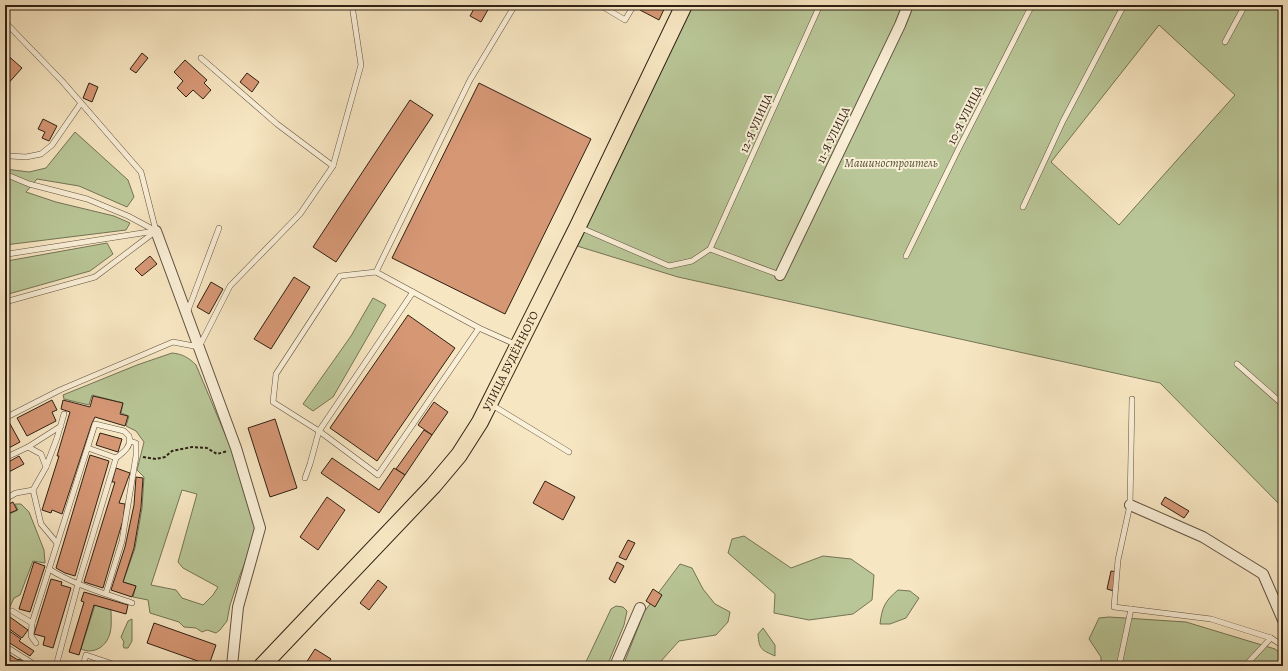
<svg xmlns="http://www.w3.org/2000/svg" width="1288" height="671" font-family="Alegreya,serif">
<rect width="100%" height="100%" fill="#f7e6c2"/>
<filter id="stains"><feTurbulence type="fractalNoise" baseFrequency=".005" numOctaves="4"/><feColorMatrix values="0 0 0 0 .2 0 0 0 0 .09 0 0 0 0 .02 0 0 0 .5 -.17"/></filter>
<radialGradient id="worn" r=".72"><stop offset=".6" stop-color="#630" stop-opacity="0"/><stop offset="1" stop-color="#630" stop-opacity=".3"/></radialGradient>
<!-- green -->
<g fill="#b9c697" stroke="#747456" fill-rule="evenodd">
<path d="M689 5H1283V508L1160 383 678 277 577 246ZM1159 25 1235 95 1119 225 1051 162Z"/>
<polygon points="75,132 128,180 134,197 127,207 79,186 37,179 26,192 56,202 114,216 130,223 126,230 5,245 5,169 29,172 46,168"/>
<polygon points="107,243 113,254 90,271 5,295 5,263 7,261"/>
<polygon points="373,298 386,305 333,397 313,411 303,404 351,336"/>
<path d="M172 353C183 354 189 358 196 365L233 453 255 527 252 545 240 575 230 605 227 621 220 630 216 633 207 630 202 632 196 628 184 627 179 622 150 613 148 600 133 597 136 586 123 582 135 548 142 508 144 477 137 470 144 442 136 431 126 426 129 416 121 413 123 403 92 395 89 405 64 399 63 395 137 365ZM182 490 197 494 178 562 183 568 218 587 213 595 203 605 182 598 176 590 151 585Z"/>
<polygon points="15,504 21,504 29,512 44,550 45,563 33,561 20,595 14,598 8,611 8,617 5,621 5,516 18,510"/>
<polygon points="744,536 791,568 823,556 851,559 874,575 872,600 853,614 809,620 774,613 775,594 728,553 732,539"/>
<polygon points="680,564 692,568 703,589 715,604 730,612 728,622 716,635 679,641 662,660 660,666 623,666 644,612"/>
<path d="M898 590 910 591 919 598 906 618 890 624H880C882 607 885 601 898 590Z"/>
<path d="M95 605 111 610C111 618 112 626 110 633 107 646 94 655 81 649Z"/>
<polygon points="616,606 623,607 627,611 624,625 607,666 584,666 611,609"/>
<polygon points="1109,617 1186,622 1275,649 1283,655 1283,666 1101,666 1101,657 1089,639 1099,618"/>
<polygon points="132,619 132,641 128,648 124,648 123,645 124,642 121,637 128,621"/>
<path d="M763 628 775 645V656C762 650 759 650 758 634Z"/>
</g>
<!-- building -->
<g fill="#d69775" stroke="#2f2114">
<polygon points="476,5 488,5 490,6 481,22 470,16"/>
<polygon points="643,5 666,5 659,20 640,10"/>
<polygon points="5,53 22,68 5,87"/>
<polygon points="142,53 148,58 136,73 130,69"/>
<polygon points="185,60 207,80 204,83 211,90 203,99 193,90 186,97 177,88 183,81 174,72"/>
<polygon points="247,73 259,82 252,92 240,82"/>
<polygon points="89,83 98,87 92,102 83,98"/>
<polygon points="479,83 591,139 505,314 392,258"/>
<polygon points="410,100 433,115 336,262 313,247"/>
<polygon points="43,119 57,126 49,141 42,138 45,132 38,129"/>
<polygon points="150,256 157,264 142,276 135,269"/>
<polygon points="294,277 310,287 271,349 254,339"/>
<polygon points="211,282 223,289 209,314 197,307"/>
<polygon points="408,315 455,348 377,461 330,428"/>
<polygon points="93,396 123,403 120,414 128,416 125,426 95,417 92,423 62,514 52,510 51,513 42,510 59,456 57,456 70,412 61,409 63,400 90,407"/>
<polygon points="52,400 57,410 52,412 56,421 27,436 17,418"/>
<polygon points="434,402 448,412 432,435 418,425"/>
<polygon points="275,419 297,488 270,497 248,428"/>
<polygon points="9,422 20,442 5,450 5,424"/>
<polygon points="424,430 432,435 405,475 396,469"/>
<polygon points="100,433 122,439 118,452 96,445"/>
<polygon points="90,455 109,461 75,576 65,573 56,568"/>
<polygon points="19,456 24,464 5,474 5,464"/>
<polygon points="332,458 379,490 394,468 405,475 379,513 321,473"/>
<polygon points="116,468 130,473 119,503 125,504 123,520 103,588 84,582 115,482 112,482"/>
<polygon points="136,477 143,478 141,507 134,548 123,582 136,586 132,597 111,590 125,547 134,505"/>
<polygon points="545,481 575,497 563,520 533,503"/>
<polygon points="327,497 345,510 318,550 300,537"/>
<polygon points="1165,497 1189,511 1184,518 1161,504"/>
<polygon points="13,502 17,510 5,515 5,506"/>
<polygon points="628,540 635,543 626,560 619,557"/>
<polygon points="34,562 45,566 30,612 19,609"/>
<polygon points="617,562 624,566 615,583 609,579"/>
<polygon points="1111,571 1118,572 1114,591 1107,589"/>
<polygon points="51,579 62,582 61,585 71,588 53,648 43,645 45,637 34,634"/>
<polygon points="378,580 387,587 369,610 360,603"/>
<polygon points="653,589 662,595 655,607 646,601"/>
<polygon points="84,592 128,605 126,614 94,605 79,655 69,652 84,602 81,601"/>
<polygon points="10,617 28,630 22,638 5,626"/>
<polygon points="154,623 216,645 209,665 147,643"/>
<polygon points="5,628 21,639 19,641 34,651 30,656 5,640"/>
<polygon points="315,649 331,659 326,666 304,666"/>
<polygon points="5,652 18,660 19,659 28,665 10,666 5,663"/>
</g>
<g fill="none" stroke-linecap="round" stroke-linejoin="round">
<!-- service casing -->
<g stroke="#615240" stroke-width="6">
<g id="service">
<polyline points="600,5 625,20 634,5"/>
<polyline points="5,12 6,5"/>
<polyline points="5,22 62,81 141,172 156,231"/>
<polyline points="1225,42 1245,5"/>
<polyline points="201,58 277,124 333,166"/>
<polyline points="5,153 10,156 26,157 41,154 52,145 81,103"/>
<polyline points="5,174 29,184 87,199 128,216 156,231"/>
<polyline points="1023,207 1063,121 1124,5"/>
<polyline points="579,227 669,266 692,261 710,249 780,275"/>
<polyline points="710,249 820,5"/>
<polyline points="5,256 8,254 155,231"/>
<polyline points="906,256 959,148 1032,5"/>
<polyline points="376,272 470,80 515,5"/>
<polyline points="5,302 95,277 156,231"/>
<polyline points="187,313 219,228"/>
<polyline points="479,328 378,475 319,431 273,402 276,374 340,276 376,272 479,328 517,345"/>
<polyline points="1237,364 1280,402 1283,408"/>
<polyline points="1132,399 1130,505 1118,560 1114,607 1211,619 1271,638 1283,646"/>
<polyline points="492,405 569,452"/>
<polyline points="5,418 60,390 173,342 199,347 230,286 300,214 333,166 361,65 352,5"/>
<polyline points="28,447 61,426"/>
<polyline points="88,448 116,458"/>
<polyline points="5,458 28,447 41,454 46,467 33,490 41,524 57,543"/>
<polyline points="46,467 57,438 64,414"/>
<polyline points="305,478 310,464 319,431 413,292"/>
<polyline points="5,499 16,493 33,490"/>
<path d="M49 569C74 585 104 593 132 603"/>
<polyline points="106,593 122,541 136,456 136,443 130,441"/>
<path d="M12 611 32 623 95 424 124 431 129 436C132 446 124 452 116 458L78 584 56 666"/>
<polyline points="32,623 31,636 36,643"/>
<polyline points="5,646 37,666"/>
<polyline points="83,666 86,655 119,666"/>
<polyline points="1119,666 1131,609"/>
<polyline points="1245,666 1271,638"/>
</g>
</g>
<!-- minor casing -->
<g stroke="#615240" stroke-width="12">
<g id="minor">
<polyline points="156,231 236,448 260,528 238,607 232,666"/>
<polyline points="780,275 900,25 908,5"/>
<polyline points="1130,505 1203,537 1263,574 1283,620"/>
<polyline points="615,666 640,608"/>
</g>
</g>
<!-- primary casing -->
<g stroke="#2f2114" stroke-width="18">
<g id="primary">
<path id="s1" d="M262 666 433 486 459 455 480 422 578 226 684 5"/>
</g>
</g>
<!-- path -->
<polyline stroke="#2f2114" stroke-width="2" stroke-dasharray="3 2" stroke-linecap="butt" points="143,457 156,459 165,457 172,451 192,447 207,448 217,454 228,451"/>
<!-- service -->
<use href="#service" stroke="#faefd7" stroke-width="5"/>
<!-- minor -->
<use href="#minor" stroke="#faefd7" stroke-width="10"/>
<!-- primary -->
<use href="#primary" stroke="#f7e6c2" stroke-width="16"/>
</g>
<g text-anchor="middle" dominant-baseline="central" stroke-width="4" stroke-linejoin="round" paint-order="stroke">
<!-- street labels -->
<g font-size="12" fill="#2f2114" stroke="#faefd7">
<text transform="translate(965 115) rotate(-63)">10-Я УЛИЦА</text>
<text transform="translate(756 123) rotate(-66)">12-Я УЛИЦА</text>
<text transform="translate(833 135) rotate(-64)">11-Я УЛИЦА</text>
<text stroke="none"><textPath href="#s1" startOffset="396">УЛИЦА БУДЁННОГО</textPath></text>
</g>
<!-- park labels -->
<g font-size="12" font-style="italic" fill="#58533b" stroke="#faefd7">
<text x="891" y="163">Машиностроитель</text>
</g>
</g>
<!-- margin -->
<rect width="1288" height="671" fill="none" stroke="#f7e6c2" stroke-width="20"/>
<rect x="6" y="6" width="1276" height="659" fill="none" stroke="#2f2114" stroke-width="2"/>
<rect x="10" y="10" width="1268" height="651" fill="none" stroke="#2f2114"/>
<rect width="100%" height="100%" filter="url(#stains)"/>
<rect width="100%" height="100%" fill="url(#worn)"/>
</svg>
